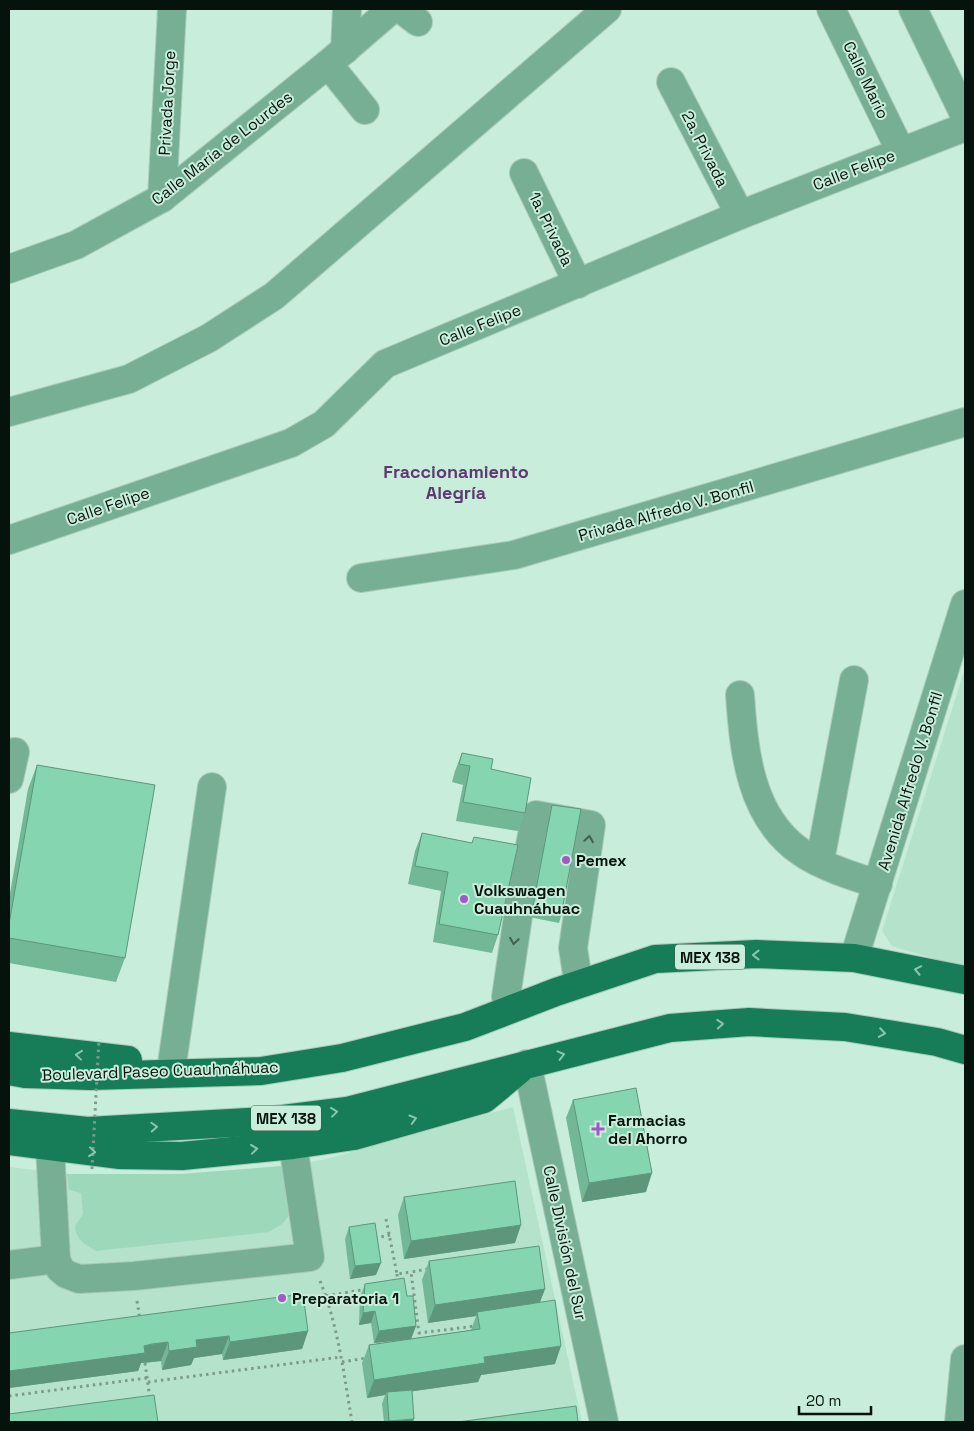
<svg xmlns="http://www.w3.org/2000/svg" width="974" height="1431" font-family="'Space Grotesk',sans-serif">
<rect width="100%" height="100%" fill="#c8edda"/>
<!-- built -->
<g fill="#b5e2cb">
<polygon points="965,668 965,968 892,946 882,931"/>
<polygon points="513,1107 582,1422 9,1422 9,1167 67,1174 182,1174 295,1165 326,1159"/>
</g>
<!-- green -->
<path fill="#9dd8bb" d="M283 1166 291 1213 282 1224 269 1232 96 1251C84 1244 76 1240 75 1226L83 1214 81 1193 69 1190 67 1174H182Z"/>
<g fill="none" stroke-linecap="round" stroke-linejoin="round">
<!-- minor casing -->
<g stroke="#a9cab9" stroke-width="30">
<g id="minor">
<polyline points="401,9 418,22"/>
<polyline points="831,9 901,152"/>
<polyline points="913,9 965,116"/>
<polyline points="345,50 347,9"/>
<polyline points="328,64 365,110"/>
<polyline points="671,82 740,215"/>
<polyline points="524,173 578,284"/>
<polyline points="162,198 172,9"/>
<polyline points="9,269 76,245 162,198 328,64 392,9"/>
<polyline points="9,412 129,379 209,338 274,296 607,9"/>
<polyline points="9,540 291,443 324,424 385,364 740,215 965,127"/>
<polyline points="361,578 514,555 965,422"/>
<path d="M740 695C744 752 750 817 801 852 820 866 855 877 878 884"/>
<polyline points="9,779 15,752"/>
<polyline points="820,861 854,680"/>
<polyline points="854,958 965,604"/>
<polyline points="506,997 524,876 536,815 591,825 573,948 577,974"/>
<polyline points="172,1064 212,787"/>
<polyline points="527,1064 604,1422"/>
<polyline points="50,1147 56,1259 60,1269 66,1274 79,1279 134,1276 310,1257 293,1145"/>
<polyline points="9,1265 56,1259"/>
<polyline points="959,1422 965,1359"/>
</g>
</g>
<!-- major casing -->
<g stroke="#a9cab9" stroke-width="30">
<g id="major">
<polyline points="9,1046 128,1060"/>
<polyline points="9,1071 25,1074 90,1076 261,1071 342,1058 465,1027 556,992 655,959 756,954 854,958 965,980"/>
<polyline points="9,1123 88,1131 267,1121 347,1111 670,1028 749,1022 845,1027 937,1042 965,1050"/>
<polyline points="10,1141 120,1155 182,1156 293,1145 354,1136 484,1099 519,1070"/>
</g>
</g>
<!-- path -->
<g stroke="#7e9a8c" stroke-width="3" stroke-dasharray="2.5 4" stroke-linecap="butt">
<polyline points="386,1219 397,1274 411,1272"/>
<polyline points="375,1238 390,1235"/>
<polyline points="428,1269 411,1272 419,1333 452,1329"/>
<polyline points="397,1274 398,1284"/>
<path d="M320 1281C338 1325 344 1375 352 1422"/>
<polyline points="326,1296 367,1289"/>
<polyline points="137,1301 140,1320"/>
<polyline points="453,1337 452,1329 475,1326"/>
<polyline points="342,1362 366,1358"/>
<polyline points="145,1363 150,1399"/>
<polyline points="148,1382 341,1357"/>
<polyline points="9,1396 147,1378"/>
</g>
<!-- minor -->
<use href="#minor" stroke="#77af94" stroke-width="28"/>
<!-- major -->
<use href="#major" stroke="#167d58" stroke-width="28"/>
<!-- path-bridge -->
<polyline stroke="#7e9a8c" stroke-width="3" stroke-dasharray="2.5 4" stroke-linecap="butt" points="92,1169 99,1039"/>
</g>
<!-- wall -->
<g fill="#72b897">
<polygon points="462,753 491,769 525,813 518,831 456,821 463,785 452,782 455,771"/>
<polygon points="37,765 125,958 116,982 9,963 9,899 28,789"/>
<polygon points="552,805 561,916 559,923 529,917 550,811"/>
<polygon points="422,833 498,935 492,953 433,942 441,891 408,884 415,851"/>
<polygon points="573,1100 646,1192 582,1202 566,1118"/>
<polygon points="404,1197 515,1243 404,1259 398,1215"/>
<polygon points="349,1227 376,1275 350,1279 345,1239"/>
<polygon points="429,1261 545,1289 540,1302 555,1364 481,1375 478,1382 412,1391 413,1422 384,1422 382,1404 385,1395 367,1398 362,1363 369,1345 471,1330 476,1316 428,1323 422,1280"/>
<polygon points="365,1284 407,1296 416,1326 411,1339 374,1343 371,1323 359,1325 360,1297"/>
<polygon points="308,1331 302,1349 223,1360 222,1354 194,1358 191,1365 162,1370 161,1361 145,1363 141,1363 138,1371 9,1388 9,1333"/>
</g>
<!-- shaded-wall -->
<g fill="#5d967b">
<polygon points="652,1173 646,1192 582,1202 589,1183"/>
<polygon points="521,1225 515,1243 404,1259 411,1241"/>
<polygon points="381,1263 376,1275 350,1279 355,1266"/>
<polygon points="545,1289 538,1307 477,1312 476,1316 428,1323 435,1305"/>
<polygon points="375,1311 371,1323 359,1325 363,1313"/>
<polygon points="416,1326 411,1339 374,1343 379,1331"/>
<polygon points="308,1331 302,1349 223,1360 230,1342"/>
<polygon points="229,1336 222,1354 194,1358 191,1365 162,1370 169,1351 196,1340"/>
<polygon points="168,1342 161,1361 141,1363 138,1371 9,1388 9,1371 144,1346"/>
<polygon points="561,1346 555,1364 481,1375 478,1382 387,1395 387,1392 385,1395 367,1398 374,1380 484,1357"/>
<polygon points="414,1419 413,1422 389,1422 389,1421"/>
</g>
<!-- building -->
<g fill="#85d6b0" stroke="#5d967b">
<polygon points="462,753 493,759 491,769 531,778 525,813 463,802 470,766 459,764"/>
<polygon points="37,765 155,785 125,958 9,938 9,924"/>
<polygon points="552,805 581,809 561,916 532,911"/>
<polygon points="422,833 472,843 474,837 518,845 498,935 439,924 448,872 415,866"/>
<polygon points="636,1088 652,1173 589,1183 573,1100"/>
<polygon points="515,1181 521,1225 411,1241 404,1197"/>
<polygon points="375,1223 381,1263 355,1266 349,1227"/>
<polygon points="539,1246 545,1289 435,1305 429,1261"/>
<polygon points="404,1278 407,1296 413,1296 416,1326 379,1331 375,1311 363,1313 365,1284"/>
<polygon points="303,1294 308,1331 230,1342 229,1336 196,1340 197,1347 169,1351 168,1342 152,1344 144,1346 145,1353 9,1371 9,1333"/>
<polygon points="555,1300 561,1346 484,1357 485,1363 374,1380 369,1345 480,1329 477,1312"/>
<polygon points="412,1390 414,1419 389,1421 387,1392"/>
<polygon points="154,1395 158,1422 9,1422 9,1414"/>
<polygon points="576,1406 578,1422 458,1422"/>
</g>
<!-- one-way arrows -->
<defs><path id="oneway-chevron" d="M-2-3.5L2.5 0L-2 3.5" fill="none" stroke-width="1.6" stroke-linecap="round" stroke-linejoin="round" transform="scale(1.25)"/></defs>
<g stroke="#3e6150">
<use href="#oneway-chevron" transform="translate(589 839) rotate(-81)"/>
<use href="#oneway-chevron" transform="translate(514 941) rotate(99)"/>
</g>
<g stroke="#8ac6ac">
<use href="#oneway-chevron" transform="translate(756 955) rotate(180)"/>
<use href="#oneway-chevron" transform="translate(918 970) rotate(-169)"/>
<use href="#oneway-chevron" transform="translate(720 1024) rotate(-4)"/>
<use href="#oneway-chevron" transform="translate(882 1033) rotate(9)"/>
<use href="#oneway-chevron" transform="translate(79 1055) rotate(-174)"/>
<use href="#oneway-chevron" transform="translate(561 1055) rotate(-14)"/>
<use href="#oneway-chevron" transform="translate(334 1112) rotate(-7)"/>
<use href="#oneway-chevron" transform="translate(413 1119) rotate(-16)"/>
<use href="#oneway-chevron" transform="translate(154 1127) rotate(-3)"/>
<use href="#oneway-chevron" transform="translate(254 1149) rotate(-6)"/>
<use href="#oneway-chevron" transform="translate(92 1152) rotate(6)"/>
</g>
<!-- markers -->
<g fill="#a457c9" stroke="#c8edda" stroke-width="2">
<circle cx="566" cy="860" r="5"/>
<circle cx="464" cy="899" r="5"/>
<path d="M595.5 1121.5h5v5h5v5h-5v5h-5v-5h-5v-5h5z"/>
<circle cx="282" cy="1298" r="5"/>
</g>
<g text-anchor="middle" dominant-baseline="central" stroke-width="4" stroke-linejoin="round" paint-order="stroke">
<!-- shield labels -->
<g fill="#c8edda" stroke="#40544a" stroke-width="1">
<rect x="675" y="944.5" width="70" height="25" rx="4"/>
<rect x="251" y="1105.5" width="70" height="25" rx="4"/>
</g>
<g font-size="15" font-weight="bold" fill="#06130d">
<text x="710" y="957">MEX 138</text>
<text x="286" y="1118">MEX 138</text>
</g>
<!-- street labels -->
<g font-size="16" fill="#06130d" stroke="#c8edda">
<text transform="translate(866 80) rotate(64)">Calle Mario</text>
<text transform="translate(167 103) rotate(-87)">Privada Jorge</text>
<text transform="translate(222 148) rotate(-38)">Calle María de Lourdes</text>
<text transform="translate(705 149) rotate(63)">2a. Privada</text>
<text transform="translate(854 170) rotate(-21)">Calle Felipe</text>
<text transform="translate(551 229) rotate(64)">1a. Privada</text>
<text transform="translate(480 325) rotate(-22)">Calle Felipe</text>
<text transform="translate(108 506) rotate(-19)">Calle Felipe</text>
<text transform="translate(666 511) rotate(-16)">Privada Alfredo V. Bonfil</text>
<text transform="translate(910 781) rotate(-73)">Avenida Alfredo V. Bonfil</text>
<text transform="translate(160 1071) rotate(-2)">Boulevard Paseo Cuauhnáhuac</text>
<text transform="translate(565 1243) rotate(78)">Calle División del Sur</text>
</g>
<!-- poi labels -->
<g font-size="16" font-weight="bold" fill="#06130d" stroke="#c8edda" text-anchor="start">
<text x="576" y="860">Pemex</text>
<text x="474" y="890">Volkswagen<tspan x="474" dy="18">Cuauhnáhuac</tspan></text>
<text x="608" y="1120">Farmacias<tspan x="608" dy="18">del Ahorro</tspan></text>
<text x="292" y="1298">Preparatoria 1</text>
</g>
<!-- neighbourhood labels -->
<g font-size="18" font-weight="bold" fill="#5e3972" stroke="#c8edda">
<text x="456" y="471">Fraccionamiento<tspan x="456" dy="21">Alegría</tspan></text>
</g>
</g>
<!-- border -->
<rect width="974" height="1431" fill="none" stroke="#06130d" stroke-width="20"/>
<!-- scale -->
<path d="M799 1406v8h72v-8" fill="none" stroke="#06130d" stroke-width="2.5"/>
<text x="806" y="1406" font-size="15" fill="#06130d" stroke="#c8edda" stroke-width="4" paint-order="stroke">20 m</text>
</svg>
